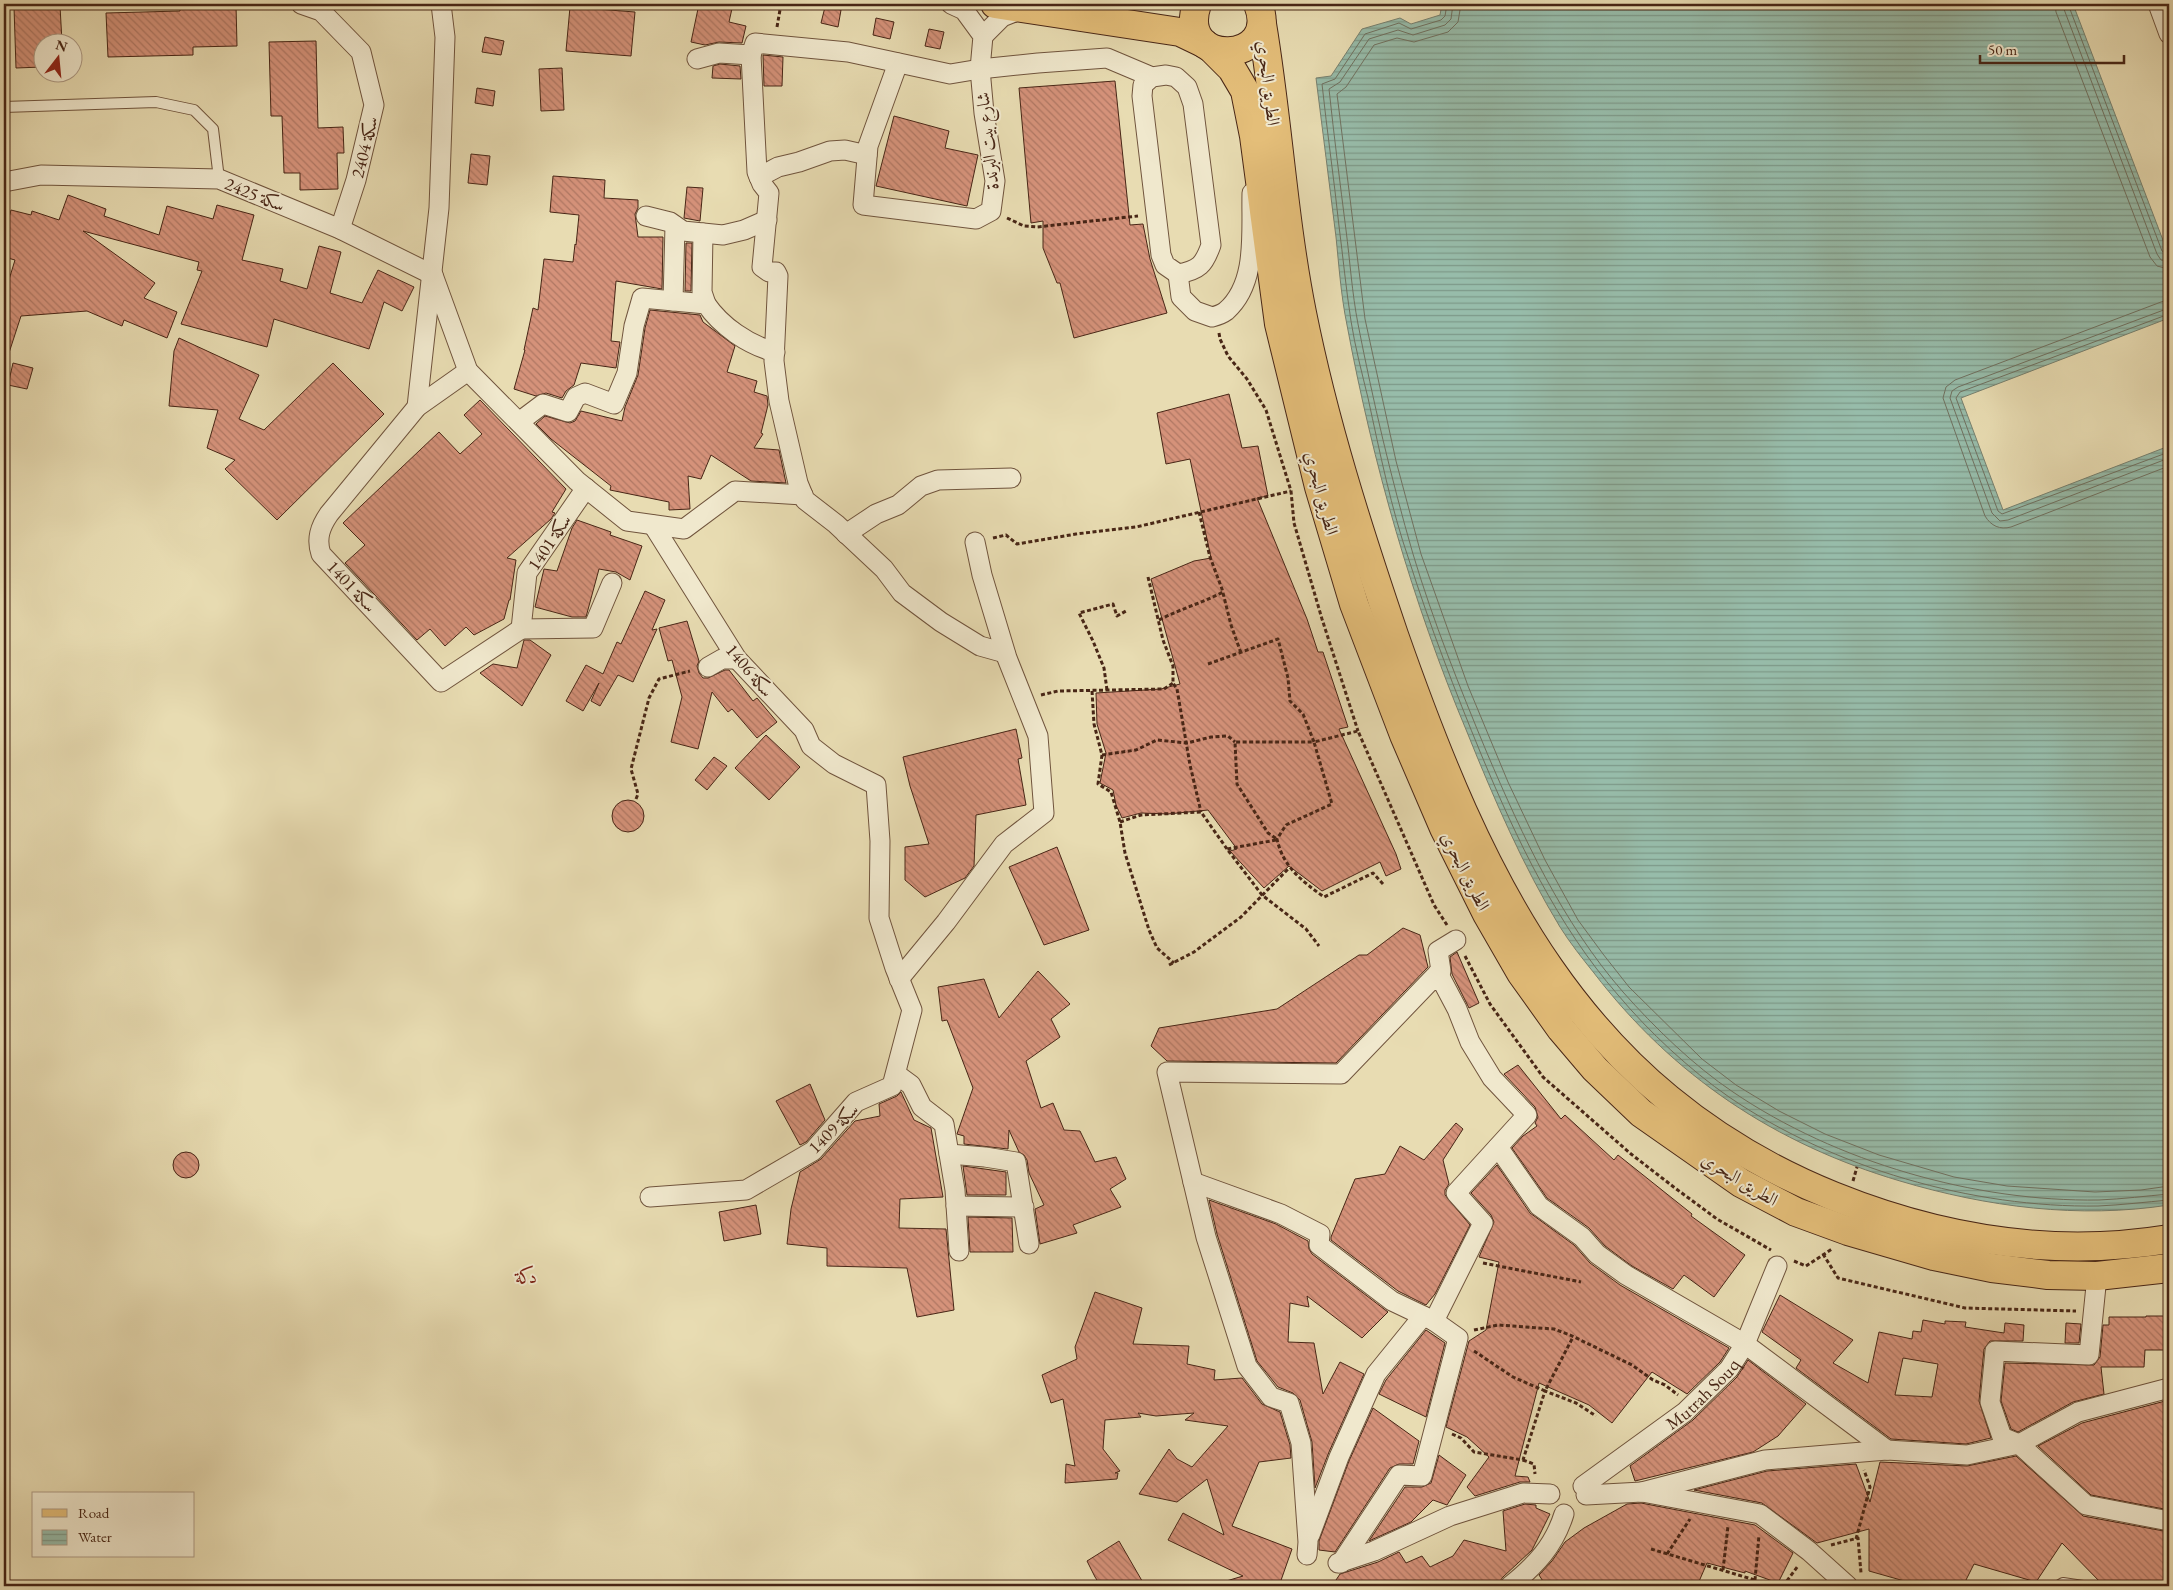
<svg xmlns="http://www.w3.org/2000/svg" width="2173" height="1590" font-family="'EB Garamond',Amiri,serif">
<defs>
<pattern id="water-rules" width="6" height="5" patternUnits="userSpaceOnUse" patternTransform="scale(1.25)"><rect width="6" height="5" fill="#97bcaa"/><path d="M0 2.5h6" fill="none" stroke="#7d9989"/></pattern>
<pattern id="building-back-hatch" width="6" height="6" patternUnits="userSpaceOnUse" patternTransform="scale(1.25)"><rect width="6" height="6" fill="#d5927a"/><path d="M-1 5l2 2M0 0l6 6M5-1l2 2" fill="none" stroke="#af7763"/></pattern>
</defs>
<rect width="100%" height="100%" fill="#e8dcb2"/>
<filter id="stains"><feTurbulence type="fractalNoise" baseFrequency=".004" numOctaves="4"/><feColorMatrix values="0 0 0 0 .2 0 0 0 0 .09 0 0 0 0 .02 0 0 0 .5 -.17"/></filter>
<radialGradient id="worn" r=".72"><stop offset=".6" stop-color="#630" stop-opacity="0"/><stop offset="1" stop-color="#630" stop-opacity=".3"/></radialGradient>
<!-- water -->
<path fill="url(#water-rules)" stroke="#77806f" d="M1442 4H2073L2169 256V318L1961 398 2003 510 2169 446V1205C2079 1219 1987 1207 1900 1181 1775 1144 1673 1076 1594 973 1582 958 1570 943 1560 927 1523 866 1494 799 1467 732 1412 601 1373 464 1347 325 1341 296 1339 266 1336 237 1329 184 1323 131 1316 78L1331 76 1362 29 1400 18 1411 24 1440 15Z"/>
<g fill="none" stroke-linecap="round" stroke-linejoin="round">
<!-- shore -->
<g stroke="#707160" stroke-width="1">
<path d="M1447 4 1445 16 1441 20 1411 29 1399 23 1365 34 1335 79 1322 84C1327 131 1334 179 1339 226 1343 257 1346 289 1351 321 1355 347 1362 373 1368 398 1380 453 1391 508 1409 560 1430 626 1455 691 1481 754 1517 840 1557 925 1618 995 1649 1032 1690 1070 1729 1097 1833 1168 1973 1208 2098 1206 2122 1205 2146 1202 2169 1200"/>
<path d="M1453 4 1451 19 1445 25 1413 35 1398 30 1369 39 1340 82 1329 89C1334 136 1340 183 1346 230 1350 261 1352 293 1358 324 1373 401 1391 478 1413 554 1433 621 1460 688 1487 753 1523 837 1562 922 1623 992 1654 1027 1694 1066 1733 1092 1836 1162 1975 1202 2099 1200 2123 1199 2146 1196 2169 1194"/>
<polyline points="1461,4 1458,22 1448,32 1414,42 1397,38 1374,45 1346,87 1337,94 1365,319 1396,461 1421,554 1468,686 1508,782 1545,860 1578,920 1603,954 1629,987 1702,1059 1736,1085 1779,1111 1825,1134 1879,1155 1954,1177 2007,1186 2095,1192 2141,1190 2169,1186"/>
<polyline points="2055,4 2056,12 2150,257 2157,266 2169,269"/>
<polyline points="2062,4 2157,254 2161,260 2169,261"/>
<polyline points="2068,4 2162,251 2169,255"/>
<path d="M2169 300 2161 302 1955 380 1946 387 1943 398 1985 516C1991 526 2000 530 2011 527L2169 466"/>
<polyline points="2169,308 1958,387 1952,391 1950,398 1992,513 2000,521 2008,520 2169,458"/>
<polyline points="2169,314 1960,392 1956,398 1998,511 2002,514 2169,452"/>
</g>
</g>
<!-- building -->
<g fill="url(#building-back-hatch)" stroke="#482616" fill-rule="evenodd">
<polygon points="699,4 733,4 729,22 746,26 742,43 719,42 705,45 691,42"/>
<polygon points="236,5 237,46 193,47 193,55 108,57 106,13 180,11 180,7"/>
<polygon points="60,6 62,42 42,42 42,67 16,68 14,7"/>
<polygon points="570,7 635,12 631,56 566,51"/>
<polygon points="825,7 841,10 838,27 821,23"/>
<polygon points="876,18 894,22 890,39 873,35"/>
<polygon points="929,29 944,32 940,49 925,46"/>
<polygon points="485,37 504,41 501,55 482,52"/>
<polygon points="316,41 318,128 343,127 344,153 337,153 338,189 300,190 300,173 284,173 282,116 271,116 269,42"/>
<polygon points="763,55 783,57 782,86 764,86"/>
<polygon points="720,64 740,66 741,79 712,78 713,66"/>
<polygon points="562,68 564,110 541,111 539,69"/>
<polygon points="1115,81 1130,225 1143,224 1150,259 1167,313 1074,338 1060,283 1057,283 1043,248 1043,221 1031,223 1019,88"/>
<polygon points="477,88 495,91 493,106 475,103"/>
<polygon points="894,116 949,131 945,148 978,155 967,206 876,186"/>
<polygon points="471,154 490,156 487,185 468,183"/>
<polygon points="553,176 605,180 604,198 638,200 638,208 635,214 638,237 663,237 662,289 616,281 611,341 620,342 616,368 581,363 574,385 566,391 562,398 546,393 536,396 514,389 525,350 524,350 533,308 538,310 544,259 573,262 575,244 576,245 579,215 550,212"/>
<polygon points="687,187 703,188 700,221 684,218"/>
<polygon points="68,195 106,209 104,216 159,235 167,206 213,219 217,205 254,215 242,260 283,269 280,281 307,289 319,246 341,252 330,293 362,303 378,270 414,287 402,311 384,302 369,349 274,319 267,347 181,324 202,271 197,270 199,262 83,231 155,283 144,298 177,312 167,338 124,320 122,326 87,311 21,316 7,359 4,358 4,296 15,260 4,257 4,237 11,210 31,215 32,211 59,220"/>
<polygon points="686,243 692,243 691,291 685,291"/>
<polygon points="650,310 700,315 703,322 735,346 727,372 757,381 754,392 767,396 768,405 761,433 763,434 754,448 779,450 786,483 751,481 711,455 701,479 688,476 690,509 669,510 669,502 610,490 611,486 551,439 536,424 545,416 570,423 575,421 581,411 622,421 625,407 638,375 645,328"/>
<polygon points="179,338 259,375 239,419 264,430 333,363 384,414 277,520 225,469 235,460 207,448 218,410 169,406 174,351"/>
<polygon points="13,363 33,368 27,389 8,385"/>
<polygon points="1229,394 1242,448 1258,446 1268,496 1257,498 1307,619 1318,652 1323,652 1348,727 1339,729 1396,854 1401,869 1386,876 1380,862 1322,891 1289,866 1264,888 1230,851 1237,849 1208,810 1168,814 1141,813 1122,818 1116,805 1113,790 1100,783 1106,753 1097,724 1096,693 1161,689 1180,684 1151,579 1194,561 1211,558 1190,459 1166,464 1157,413"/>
<polygon points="480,400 566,489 552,512 555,513 551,519 507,558 516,560 510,600 509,600 504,619 474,635 466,627 445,646 430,629 417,640 345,563 365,545 343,523 439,432 460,454 482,434 464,415"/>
<polygon points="577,520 611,532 610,535 642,546 630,580 616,572 599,569 586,617 572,617 535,607 544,569 557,571 572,528"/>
<polygon points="645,591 665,600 652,630 657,629 633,682 618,675 600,706 591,701 599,683 583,711 566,701 586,665 603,674 617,642 621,644"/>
<polygon points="687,621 699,661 697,666 699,673 703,678 708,678 725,670 729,670 753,701 757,698 777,722 757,738 732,709 728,712 712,692 698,749 671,742 682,697 672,660 668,661 659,628"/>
<polygon points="524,640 530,640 551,655 522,706 480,673 493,664 517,668"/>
<polygon points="1016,729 1022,758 1018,759 1026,805 976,815 974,866 965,878 925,897 905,880 905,847 929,844 910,786 903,757"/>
<polygon points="766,735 800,767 769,800 735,768"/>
<polygon points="714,757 727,766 707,790 695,780"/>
<circle cx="628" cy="816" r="16"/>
<polygon points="1057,847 1089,930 1044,945 1009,867"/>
<polygon points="1403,928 1420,935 1428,967 1336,1063 1167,1061 1151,1046 1159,1028 1277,1009 1359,955 1367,955"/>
<polygon points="1457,952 1479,1003 1469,1008 1452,974 1450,957"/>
<polygon points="1038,971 1070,1004 1051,1019 1060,1037 1026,1061 1041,1108 1053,1103 1064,1130 1080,1131 1095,1162 1116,1157 1126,1179 1110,1189 1121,1207 1073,1225 1077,1233 1040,1244 1035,1209 1044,1205 1029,1173 1027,1160 1024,1155 1019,1152 1009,1130 1008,1149 964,1144 964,1136 957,1134 973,1088 947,1020 942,1021 938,987 984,979 999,1018"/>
<polygon points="1518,1065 1561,1119 1565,1115 1614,1160 1618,1155 1692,1214 1691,1216 1745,1255 1714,1297 1684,1275 1673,1289 1632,1266 1605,1246 1589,1228 1547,1198 1512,1148 1523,1136 1537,1126 1535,1123 1538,1117 1535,1107 1504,1074"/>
<polygon points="810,1084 825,1120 806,1142 800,1145 776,1101"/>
<polygon points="901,1092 914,1120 931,1128 943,1197 900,1199 899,1228 946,1229 954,1310 917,1317 907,1268 827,1266 827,1248 787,1244 791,1209 800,1172 821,1159 855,1121 880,1116 879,1104 897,1096"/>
<polygon points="1456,1123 1463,1129 1443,1160 1449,1184 1445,1190 1445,1195 1470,1225 1435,1294 1426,1305 1398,1291 1331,1240 1331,1237 1355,1179 1385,1174 1400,1146 1424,1160"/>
<circle cx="186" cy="1165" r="13"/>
<polygon points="1497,1165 1530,1213 1574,1245 1590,1263 1620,1285 1729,1348 1720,1362 1687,1394 1652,1372 1612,1423 1589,1405 1539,1383 1515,1476 1528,1477 1530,1482 1520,1482 1475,1496 1467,1487 1489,1457 1467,1437 1446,1427 1469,1341 1486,1330 1499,1262 1479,1257 1494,1222 1491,1215 1471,1193"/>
<polygon points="963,1166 1006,1172 1006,1195 967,1195"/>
<polygon points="1209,1200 1276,1224 1308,1241 1309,1249 1312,1254 1388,1312 1362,1338 1307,1296 1309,1307 1290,1303 1288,1342 1314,1343 1323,1394 1340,1362 1364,1374 1329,1452 1315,1488 1312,1442 1300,1400 1293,1393 1278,1387 1257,1361 1217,1234"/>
<polygon points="756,1205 761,1234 724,1241 719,1212"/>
<polygon points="968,1217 1012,1218 1013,1252 970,1252"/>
<polygon points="1095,1292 1142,1308 1133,1344 1189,1346 1187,1364 1215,1370 1214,1380 1242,1378 1262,1404 1280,1412 1290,1445 1291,1458 1259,1462 1232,1526 1292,1549 1279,1586 1224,1586 1223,1582 1243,1576 1168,1540 1183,1513 1224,1535 1207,1479 1177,1502 1139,1494 1169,1449 1177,1459 1192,1467 1228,1426 1185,1420 1194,1413 1156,1416 1138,1413 1141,1417 1105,1420 1103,1449 1120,1471 1115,1473 1118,1473 1117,1479 1065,1483 1066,1464 1075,1466 1063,1399 1051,1403 1042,1375 1077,1359 1075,1347"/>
<path d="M1780 1295 1853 1340 1833 1363 1868 1383 1879 1332 1912 1339 1913 1331 1921 1332 1923 1320 1945 1324V1321L1966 1322 1965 1327 2004 1333 2005 1323 2024 1325 2023 1341H1990L1984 1349 1979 1401 1991 1438 1966 1444 1891 1439 1796 1368 1801 1360 1762 1332ZM1903 1358 1938 1364 1932 1397 1895 1395Z"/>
<polygon points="2146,1316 2169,1316 2169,1350 2145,1350 2144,1367 2101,1367 2104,1394 2073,1402 2018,1432 2011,1429 2001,1401 2005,1363 2094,1365 2100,1357 2103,1325 2109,1325 2109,1317 2146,1317"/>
<polygon points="2066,1323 2081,1324 2079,1343 2065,1343"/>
<polygon points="1426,1330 1445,1343 1426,1417 1379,1394 1386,1380"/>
<polygon points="1748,1360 1806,1404 1778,1436 1753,1452 1635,1481 1630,1466 1693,1420 1737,1377"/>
<polygon points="2169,1400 2169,1510 2091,1495 2038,1446 2082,1423"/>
<polygon points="1373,1408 1419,1441 1413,1464 1399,1464 1390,1468 1335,1552 1319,1550 1319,1541 1349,1461"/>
<polygon points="1439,1455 1466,1475 1447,1505 1433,1500 1411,1522 1369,1541 1405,1487 1422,1487 1431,1483"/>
<polygon points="2016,1456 2083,1516 2169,1532 2169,1586 2104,1586 2062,1543 2036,1582 1974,1564 1963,1586 1922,1586 1869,1571 1869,1529 1817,1543 1762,1503 1694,1490 1767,1471 1856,1464 1870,1502 1880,1462 1967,1466"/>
<polygon points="1641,1503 1755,1525 1793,1553 1778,1583 1745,1571 1745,1573 1707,1563 1697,1586 1546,1586 1539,1575 1552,1561 1565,1542 1584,1528 1627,1504"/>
<polygon points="1525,1504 1536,1505 1536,1508 1550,1514 1532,1550 1503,1577 1496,1586 1332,1586 1340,1574 1378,1562 1399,1552 1406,1563 1422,1556 1430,1567 1453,1556 1464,1540 1506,1551 1503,1511"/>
<polygon points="1119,1541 1145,1586 1101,1586 1095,1577 1087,1561"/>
</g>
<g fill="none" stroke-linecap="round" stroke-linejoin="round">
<!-- lane casing -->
<g stroke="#70543d" stroke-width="12">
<g id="lane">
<polyline points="4,107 156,102 194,110 213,129 219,179"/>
<polyline points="2058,1586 2063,1583 2083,1586"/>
</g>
</g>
<!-- street casing -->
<g stroke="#70543d" stroke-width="21">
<g id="street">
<polyline points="301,4 321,11 361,52 374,105 356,180 340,229"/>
<polyline points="2158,4 2169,34"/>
<polyline points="983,36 1002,17 1022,9"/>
<polyline points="751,55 757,172 762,184 769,193 762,267 769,272 776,272 778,276 774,361 779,401 798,483 805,500 836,524 884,569 902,593 941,622 980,646 1005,653"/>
<path d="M697 59 719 53 751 55 755 43 848 52 950 74 980 69 1038 63 1107 58 1152 77 1166 75 1176 77 1187 87 1193 104 1211 245C1204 265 1199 270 1178 274L1165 265 1161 255 1142 96 1143 85 1152 77"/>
<polyline points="898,63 868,146 863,205 976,219 991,211 995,181 984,113 980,69 983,36 964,10 951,4"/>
<polyline points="759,177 778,167 799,162 830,151 845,150 867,155"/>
<polyline points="4,182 41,175 219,179 340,229 433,275"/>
<polyline points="646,216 670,222 683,231 723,235 744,230 767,220"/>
<polyline points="703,233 702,292 706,304"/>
<path d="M1178 274 1181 297 1195 311 1212 317C1216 316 1222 314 1226 311 1258 283 1251 231 1252 193"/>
<polyline points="433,275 468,371 577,481 627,521 684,529 735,491 803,495"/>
<polyline points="673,301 675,226"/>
<path d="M468 371 417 407 329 514C320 527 316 539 321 554L441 682 521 629"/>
<polyline points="417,407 439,208 445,37 441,4"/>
<path d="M519 422 543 404 568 412 576 397 585 393 614 404 627 373 634 326 642 298 706 304C721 326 748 345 775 352"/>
<polyline points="846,534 876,514 898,505 921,486 938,480 1011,478"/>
<polyline points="521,629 527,573 586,488"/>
<polyline points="521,629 593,628 612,583"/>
<polyline points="708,667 722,659 737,659"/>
<polyline points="1438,973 1441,971 1438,951 1456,940"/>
<polyline points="899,979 946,922 1004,844 1044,813 1038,736 1007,658 982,575 975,542"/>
<polyline points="896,1074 911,1085 922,1107 944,1124 955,1190 959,1251"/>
<polyline points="1498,1147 1539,1206 1582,1237 1597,1254 1626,1275 1745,1344 1887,1450"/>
<polyline points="949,1154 985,1157 1016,1162 1029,1244"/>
<polyline points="1193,1182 1281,1214 1320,1234 1319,1245 1392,1301 1434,1321"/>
<polyline points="650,1197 746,1190 813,1151 856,1102 892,1086 912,1010 895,968 879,918 880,841 876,785 834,764 811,746 804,730 737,659 653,525"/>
<polyline points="956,1206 1024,1207"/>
<polyline points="2097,1276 2089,1355 1995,1351 1990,1402 2002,1437 2019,1444 2086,1505 2169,1521"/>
<path id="s1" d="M1583 1486 1685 1412 1729 1369 1745 1344 1777 1266"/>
<polyline points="1642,1492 1765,1460 1887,1450 1967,1455 2019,1444 2078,1412 2169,1388"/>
<polyline points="1586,1495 1642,1492 1760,1514 1809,1551 1848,1586"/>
<polyline points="1310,1535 1339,1457 1376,1374 1423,1316"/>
<polyline points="1307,1555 1308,1542 1301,1443 1289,1403 1271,1397 1247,1366 1206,1237 1167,1072 1341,1074 1438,973 1457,1009 1470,1042 1492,1078 1527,1115 1456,1193 1483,1223 1434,1321 1458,1338 1422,1476 1399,1475 1341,1563"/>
<polyline points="1338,1563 1374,1551 1450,1516 1523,1493 1550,1494"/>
<path d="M1510 1586C1536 1565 1554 1546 1564 1514"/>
</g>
</g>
<!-- primary casing -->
<g stroke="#482616" stroke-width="30">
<g id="primary">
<polyline points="995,4 1180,32 1205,44"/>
<path d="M1197 4C1175 69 1282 65 1258 4"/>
<path d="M1262 24C1278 120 1283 218 1302 313 1324 423 1358 529 1394 635 1480 880 1577 1092 1833 1196 1942 1240 2053 1258 2169 1239"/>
<polyline points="1213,50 1232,69 1245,91 1254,136 1279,324 1319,487 1354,604 1404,735 1444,828 1487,914 1521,973 1561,1029 1595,1069 1641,1113 1741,1183 1796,1212 1848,1231 1934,1256 1992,1268 2048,1275 2097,1276 2169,1268"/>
</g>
</g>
<!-- path -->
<g stroke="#482616" stroke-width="3" stroke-dasharray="4 2.5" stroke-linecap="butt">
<polyline points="777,27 781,4"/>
<polyline points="1007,218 1024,226 1037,227 1138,216"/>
<polyline points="1219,333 1220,339 1228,356 1247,379 1266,410 1291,491 1294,523 1322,619 1358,731"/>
<polyline points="1199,512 1210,557 1222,589 1231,625 1241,653"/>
<polyline points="993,538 1006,535 1017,544 1076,534 1136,527 1291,491"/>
<polyline points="1148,577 1163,640 1173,666 1173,683 1177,689 1190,765 1201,812"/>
<path d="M1159 620C1180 609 1202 603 1223 592"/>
<polyline points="1208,664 1278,639 1288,678 1290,701 1303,714 1314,742 1235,742 1237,784 1268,833 1277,839"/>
<polyline points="1107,690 1104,668 1093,641 1079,613 1113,604 1117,616 1126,611"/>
<polyline points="1092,691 1094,724 1102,755 1098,784 1111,792 1120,822 1125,853 1149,930 1157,948 1174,963"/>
<polyline points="1041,695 1058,691 1164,689 1173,683"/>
<polyline points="1102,755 1136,750 1157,740 1187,743 1211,737 1228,736 1235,742"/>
<polyline points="636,799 638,794 631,769 649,698 659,679 690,671"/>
<polyline points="1120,822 1141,815 1201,812 1227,849"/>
<polyline points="1276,840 1227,849 1262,895 1306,929 1319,946"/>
<path d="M1383 884 1373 873 1324 897C1302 881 1283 867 1277 839L1286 825 1332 804 1314 742 1358 731 1434 905 1447 925"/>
<polyline points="1465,956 1490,1004 1543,1077 1631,1154 1675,1188 1717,1219 1771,1250"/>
<polyline points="1169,965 1194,952 1241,917 1289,868"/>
<polyline points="1853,1181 1857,1167"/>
<polyline points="1823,1254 1838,1278 1965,1308 2076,1311"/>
<polyline points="1794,1261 1806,1266 1832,1249"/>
<polyline points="1483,1263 1581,1282"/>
<polyline points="1474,1330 1498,1325 1554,1329 1570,1335 1632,1365 1653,1380 1665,1385 1678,1395"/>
<polyline points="1474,1351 1513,1377 1545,1391 1573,1337"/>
<polyline points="1452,1434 1461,1438 1474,1452 1523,1460 1545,1391 1576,1403 1596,1416"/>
<polyline points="1523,1460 1534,1464 1535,1474"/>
<polyline points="1856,1539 1870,1487 1864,1470"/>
<polyline points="1831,1545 1858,1538 1861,1573"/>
<polyline points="1651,1549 1755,1580"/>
<polyline points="1667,1554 1690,1519"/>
<polyline points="1723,1570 1728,1526"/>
<polyline points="1758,1586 1755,1580 1759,1535"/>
<polyline points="1783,1586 1798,1566"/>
</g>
<!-- lane -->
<use href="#lane" stroke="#f0e8cd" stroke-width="10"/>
<!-- street -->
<use href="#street" stroke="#f0e8cd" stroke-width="19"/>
<!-- primary -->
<use href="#primary" stroke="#e4be79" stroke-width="28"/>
</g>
<g text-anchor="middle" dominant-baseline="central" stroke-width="4" stroke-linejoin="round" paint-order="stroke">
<!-- street labels -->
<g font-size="18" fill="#482616" stroke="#f0e8cd">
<text transform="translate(1269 83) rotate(83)">الطريق البحري</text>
<text transform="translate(987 141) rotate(-96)">شارع بيت البرندة</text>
<text transform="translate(364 147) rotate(-76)">سكة 2404</text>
<text transform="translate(255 194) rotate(22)">سكة 2425</text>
<text transform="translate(1322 493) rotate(75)">الطريق البحري</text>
<text transform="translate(549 542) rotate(-56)">سكة 1401</text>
<text transform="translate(352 586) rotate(47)">1401 سكة</text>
<text transform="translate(750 670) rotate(50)">1406 سكة</text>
<text transform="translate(1466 871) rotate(63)">الطريق البحري</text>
<text transform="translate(833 1128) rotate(-45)">1409 سكة</text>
<text transform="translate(1740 1179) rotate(31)">الطريق البحري</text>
<text stroke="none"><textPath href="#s1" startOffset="151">Mutrah Souq</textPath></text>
</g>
<!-- neighbourhood labels -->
<g font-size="19" fill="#7a1f14" stroke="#f0e8cd">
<text x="526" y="1276">دكة</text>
</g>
</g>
<!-- margin -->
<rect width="2173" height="1590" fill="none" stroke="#e8dcb2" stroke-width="20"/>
<rect x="5" y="5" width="2163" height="1580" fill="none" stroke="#482616" stroke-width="2.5"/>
<rect x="10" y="10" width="2153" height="1570" fill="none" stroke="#482616"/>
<!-- legend -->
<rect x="32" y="1492" width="162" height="65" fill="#f0e8cd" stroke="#ad9a84"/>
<rect x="42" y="1509" width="25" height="8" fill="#e4be79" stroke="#ad9a84"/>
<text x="78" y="1518" font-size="15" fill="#482616">Road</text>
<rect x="42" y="1530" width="25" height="15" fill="url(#water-rules)" stroke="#ad9a84"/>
<text x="78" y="1542" font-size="15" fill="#482616">Water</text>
<!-- north arrow -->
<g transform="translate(58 58) rotate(16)"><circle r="24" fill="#f0e8cd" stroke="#ad9a84"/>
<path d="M0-4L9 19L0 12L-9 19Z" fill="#8f2418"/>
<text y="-8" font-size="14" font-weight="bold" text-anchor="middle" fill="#482616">N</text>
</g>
<!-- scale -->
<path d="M1980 55v8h144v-8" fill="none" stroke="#482616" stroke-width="2.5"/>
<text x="1988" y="55" font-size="15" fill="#482616" stroke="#f0e8cd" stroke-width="4" paint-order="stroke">50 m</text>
<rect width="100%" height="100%" filter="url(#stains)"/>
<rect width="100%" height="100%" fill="url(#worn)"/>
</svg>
